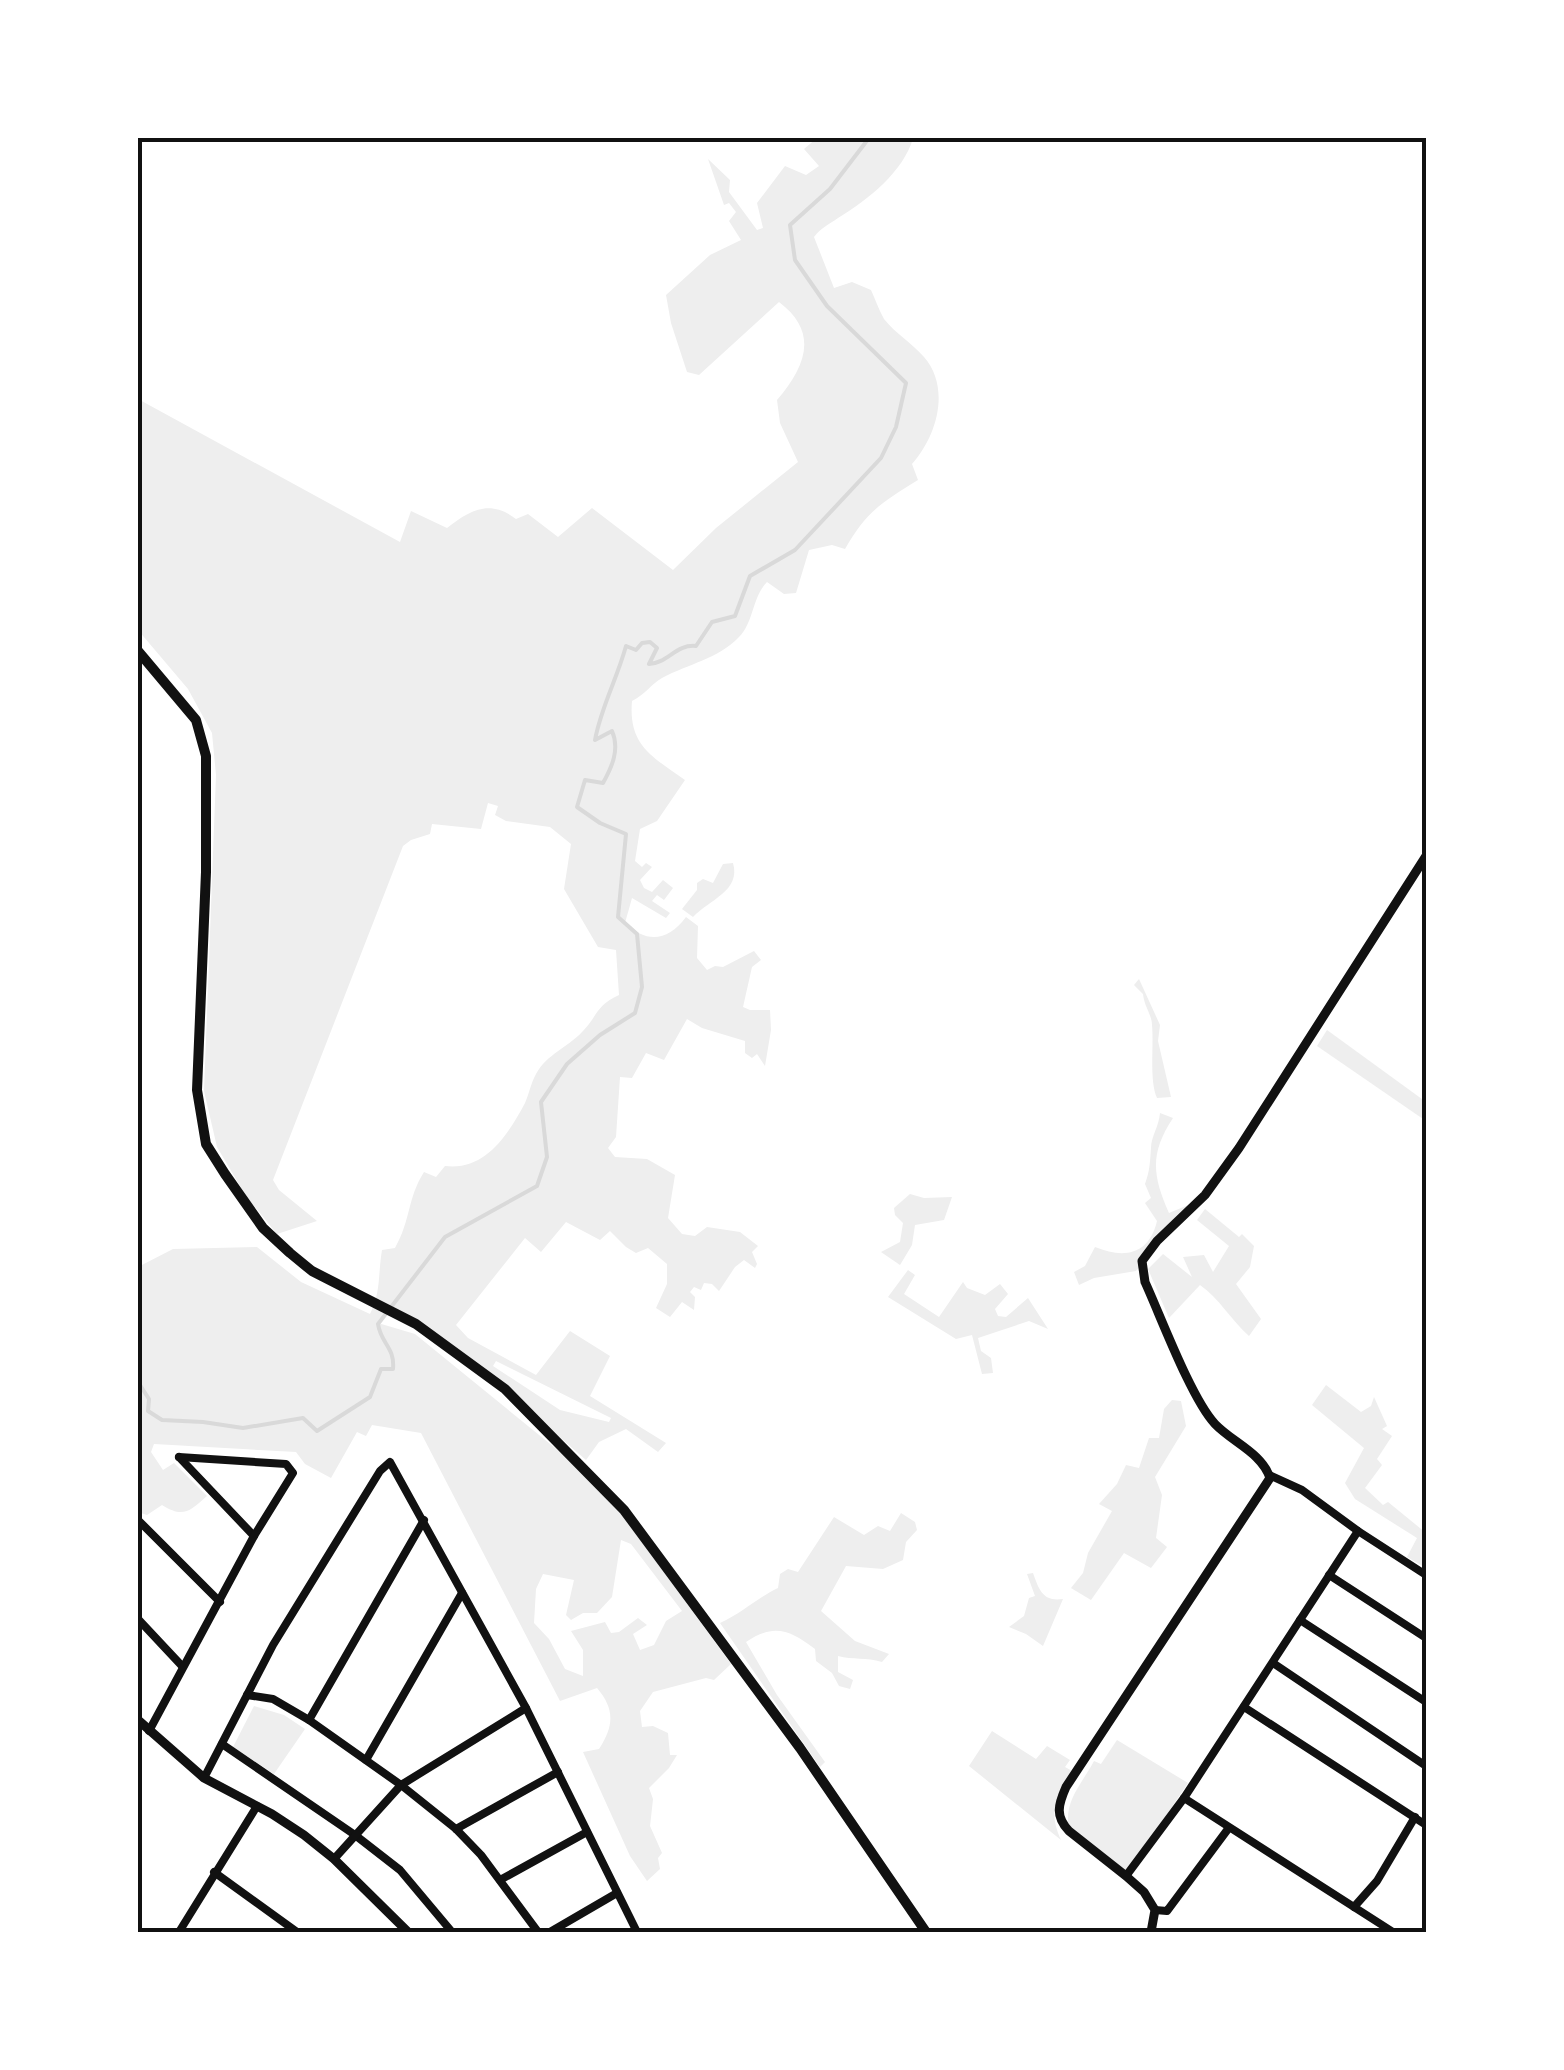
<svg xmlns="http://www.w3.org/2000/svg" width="1564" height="2070" font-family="'Archivo Narrow',sans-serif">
<rect width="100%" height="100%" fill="#fff"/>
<!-- green -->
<g fill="#eee" fill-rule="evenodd">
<path d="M817 138H913C904 171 868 200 838 218 828 225 822 227 814 237L834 288 852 282 871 290C875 299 879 310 884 319 895 333 912 343 924 357 951 388 937 436 912 464L918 480C881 503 867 511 845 549L832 545 809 550 796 593 784 594 767 582C752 597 754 622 739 637 718 659 688 664 662 678 651 684 646 694 632 701 628 746 653 757 685 780L657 821 640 829 635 861 642 867 646 863 652 867 640 880 644 888 652 892 663 880 673 888 664 900 657 895 652 901 670 913 666 918 632 898 625 923C647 944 668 941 686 917L698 926 697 958 707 970 715 966 723 967 754 951 761 960 752 967 743 1007 750 1010H770L771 1030 765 1066 757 1054 752 1058 745 1053V1041L702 1028 687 1019 664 1060 646 1053 632 1078 620 1077 616 1137 608 1148 615 1157 647 1159 675 1175 668 1218 682 1234 695 1236 707 1227 740 1232 758 1246 752 1252 757 1264 755 1268 744 1260 735 1267 719 1291 712 1284 704 1283 701 1290 694 1287 690 1292 695 1297 694 1310 682 1302 670 1317 656 1308 667 1284V1264L648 1248 636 1253 626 1247 610 1231 600 1240 566 1222 541 1252 525 1238 456 1325 468 1338 536 1375 570 1331 610 1356 590 1396 666 1443 658 1452 626 1429 599 1442 586 1460 490 1377 390 1307 378 1323 415 1334 576 1465 614 1504 731 1664 714 1680 706 1678 653 1692 640 1711 642 1727 653 1726 668 1733 670 1755H677L669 1768 649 1788 653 1799 650 1826 662 1853 658 1858 660 1869 647 1881 630 1856 583 1752 599 1749C614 1726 615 1709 597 1688L560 1701 421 1433 372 1425 366 1436 357 1432 331 1478 305 1464 296 1452 154 1444 151 1452 163 1470 174 1463 207 1496C189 1512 183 1518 162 1505L147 1515 138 1512V1267L173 1249 257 1247 301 1282 370 1314C381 1293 378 1273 382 1250L395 1248C411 1220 407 1199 424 1172L436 1177 445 1166C485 1171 508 1135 525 1103 529 1094 531 1083 536 1074 547 1054 567 1048 582 1032 598 1016 595 1006 619 995L616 950 598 947 564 889 571 844 550 827 506 821 495 815 498 806 488 803 481 829 432 824 430 834 411 840 403 846 273 1180 279 1190 317 1221 277 1234 246 1196 217 1147 204 1091 216 775 212 733 188 689 138 630V399L400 542 411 511 447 528C470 510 490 499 516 519L528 514 558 537 592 508 673 570 716 528 798 462 780 423 777 400C805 367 820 333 779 302L699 375 687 372 671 323 666 295 710 255 741 240 729 221 736 212 729 203 724 205 708 159 730 180 729 192 757 230 763 228 757 203 785 166 806 175 819 166 804 149ZM496 1361 611 1418 609 1422 560 1410 493 1366ZM621 1540 631 1544 682 1611 666 1621 654 1645 640 1650 633 1634 647 1625 638 1618 619 1632 611 1633 605 1622 571 1631 583 1650V1676L565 1669 549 1639 534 1623 536 1589 543 1574 574 1580 566 1615 571 1620 583 1613H597L612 1597Z"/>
<path d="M733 863C741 891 710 899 693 917L682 909 697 890V883L703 879 713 883 723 864Z"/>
<path d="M1139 979 1160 1025 1158 1041 1171 1097 1157 1098C1149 1080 1154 1046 1152 1025 1152 1015 1144 1006 1143 994L1134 985Z"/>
<polygon points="1327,1030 1426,1102 1426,1121 1317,1046"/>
<path d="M1160 1113 1173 1118C1150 1153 1152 1175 1169 1213L1193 1203 1136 1271 1094 1278 1079 1285 1074 1272 1085 1266 1095 1247C1124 1259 1149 1255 1157 1221L1145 1203 1151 1198 1145 1184C1150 1170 1150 1162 1151 1148 1151 1137 1159 1126 1160 1113Z"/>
<polygon points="910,1194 924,1198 952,1197 944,1220 915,1225 912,1245 900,1265 881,1252 900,1242 903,1223 895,1215 894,1208"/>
<path d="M1205 1209 1239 1237 1242 1234 1254 1246 1250 1267 1236 1284 1261 1319 1249 1336C1230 1319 1220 1299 1200 1285L1169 1318 1148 1269 1163 1254 1192 1277 1183 1257 1204 1255 1213 1272 1229 1246 1197 1220Z"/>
<polygon points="908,1270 915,1275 904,1294 939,1317 963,1282 967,1288 985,1295 1000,1284 1008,1294 995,1309 998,1316 1006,1317 1028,1298 1048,1329 1029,1321 978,1338 981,1351 991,1358 993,1373 982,1374 972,1335 956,1339 888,1297"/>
<polygon points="1326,1385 1361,1412 1371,1406 1374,1397 1387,1426 1382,1429 1392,1436 1377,1459 1382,1465 1365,1488 1383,1505 1388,1502 1426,1533 1426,1568 1407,1557 1417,1538 1355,1499 1345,1483 1364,1448 1312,1405"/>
<polygon points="1172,1400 1181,1401 1186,1426 1155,1477 1162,1495 1156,1538 1167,1547 1151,1568 1124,1553 1091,1600 1071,1588 1083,1573 1088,1553 1112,1511 1099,1504 1117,1484 1126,1465 1139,1468 1149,1438 1159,1438 1164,1409"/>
<path d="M901 1513 915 1522 917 1530 906 1542 903 1560 883 1569 846 1566 821 1611 855 1641 889 1654 882 1662C866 1657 853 1660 838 1656V1672L853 1680 850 1689 839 1686 832 1673 816 1661 815 1649C790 1630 774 1623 746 1642L777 1695 825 1762 820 1767 720 1623C742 1613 757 1598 778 1588L780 1574 788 1569 798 1572 834 1517 864 1535 878 1526 890 1531Z"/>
<path d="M1033 1573C1039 1590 1043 1602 1063 1599L1043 1646 1026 1634 1009 1627 1024 1616 1029 1598 1035 1596 1027 1574Z"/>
<polygon points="254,1706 284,1715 305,1729 274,1774 233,1747"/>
<path d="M992 1731 1036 1759 1047 1746 1070 1760 1065 1767 1074 1772C1057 1799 1047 1809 1061 1840L969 1766Z"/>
<path d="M1117 1740 1188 1783 1127 1873 1070 1835C1062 1802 1079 1789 1094 1761L1101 1764Z"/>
</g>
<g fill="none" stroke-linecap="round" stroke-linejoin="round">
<!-- stream -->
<path stroke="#d9d9d9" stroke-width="4" d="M138 1382 149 1399 148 1411 162 1420 203 1422 243 1428 303 1418 317 1431 370 1397 381 1369H393C395 1347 381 1344 378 1324L445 1237 537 1186 547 1157 541 1102 567 1064 600 1035 635 1013 642 987 637 934 618 917 626 834 600 823 577 807 585 780 603 783C612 767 620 749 612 731L595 740C601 707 617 679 626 646L636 650 642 643 650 642 657 648 649 664C668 663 676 644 696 646L712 622 735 616 750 576 795 550 881 458 896 427 906 383 827 306 795 260 790 225 830 189 869 138"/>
<!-- minor -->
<g stroke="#111" stroke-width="8">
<polyline points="179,1457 254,1536"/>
<polyline points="1269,1475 1302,1490 1358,1531 1426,1575"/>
<polyline points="138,1520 220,1602"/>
<polyline points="1329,1575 1426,1638"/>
<polyline points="138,1619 182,1666"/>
<polyline points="1300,1620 1426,1702"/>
<polyline points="1273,1663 1426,1766"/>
<polyline points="247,1695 273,1699 309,1720 401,1785 456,1829 481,1855 538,1932"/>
<polyline points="1244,1707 1426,1825"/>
<polyline points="309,1720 424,1520"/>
<polyline points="149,1731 254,1536 293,1473 286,1464 179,1457"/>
<polyline points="222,1744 355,1835 400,1870 452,1932"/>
<polyline points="366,1760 462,1593"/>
<polyline points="204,1778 273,1645 380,1471 390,1462 526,1708 637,1932"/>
<polyline points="1184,1798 1393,1932"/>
<polyline points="456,1829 558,1772"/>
<polyline points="334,1859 401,1785 526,1708"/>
<polyline points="214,1872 297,1932"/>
<polyline points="1126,1876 1184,1798 1358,1531"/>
<polyline points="500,1880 587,1832"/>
<polyline points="1354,1907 1377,1881 1415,1817"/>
<polyline points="1155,1910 1167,1911 1228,1829"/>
<polyline points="179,1932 257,1806"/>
<polyline points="550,1932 617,1893"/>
</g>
<!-- tertiary -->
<g stroke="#111" stroke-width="9">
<polyline points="138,1720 204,1778 272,1814 304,1835 334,1859 408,1932"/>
<path d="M1151 1932 1155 1910 1144 1892 1126 1876 1069 1831C1055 1816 1058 1805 1066 1787L1270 1478C1262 1453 1232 1442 1215 1424 1191 1398 1161 1317 1145 1282L1142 1261 1157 1241 1205 1195 1239 1148 1426 856"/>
</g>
<!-- secondary -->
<polyline stroke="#111" stroke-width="10" points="138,651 196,720 206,756 206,872 197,1090 206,1144 225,1174 263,1228 290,1253 312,1271 416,1324 505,1389 624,1510 800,1748 926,1932"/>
</g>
<!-- border -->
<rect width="1564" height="2070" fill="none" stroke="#ffffff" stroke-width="280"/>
<rect x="140" y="140" width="1284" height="1790" fill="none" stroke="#111" stroke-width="4"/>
</svg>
